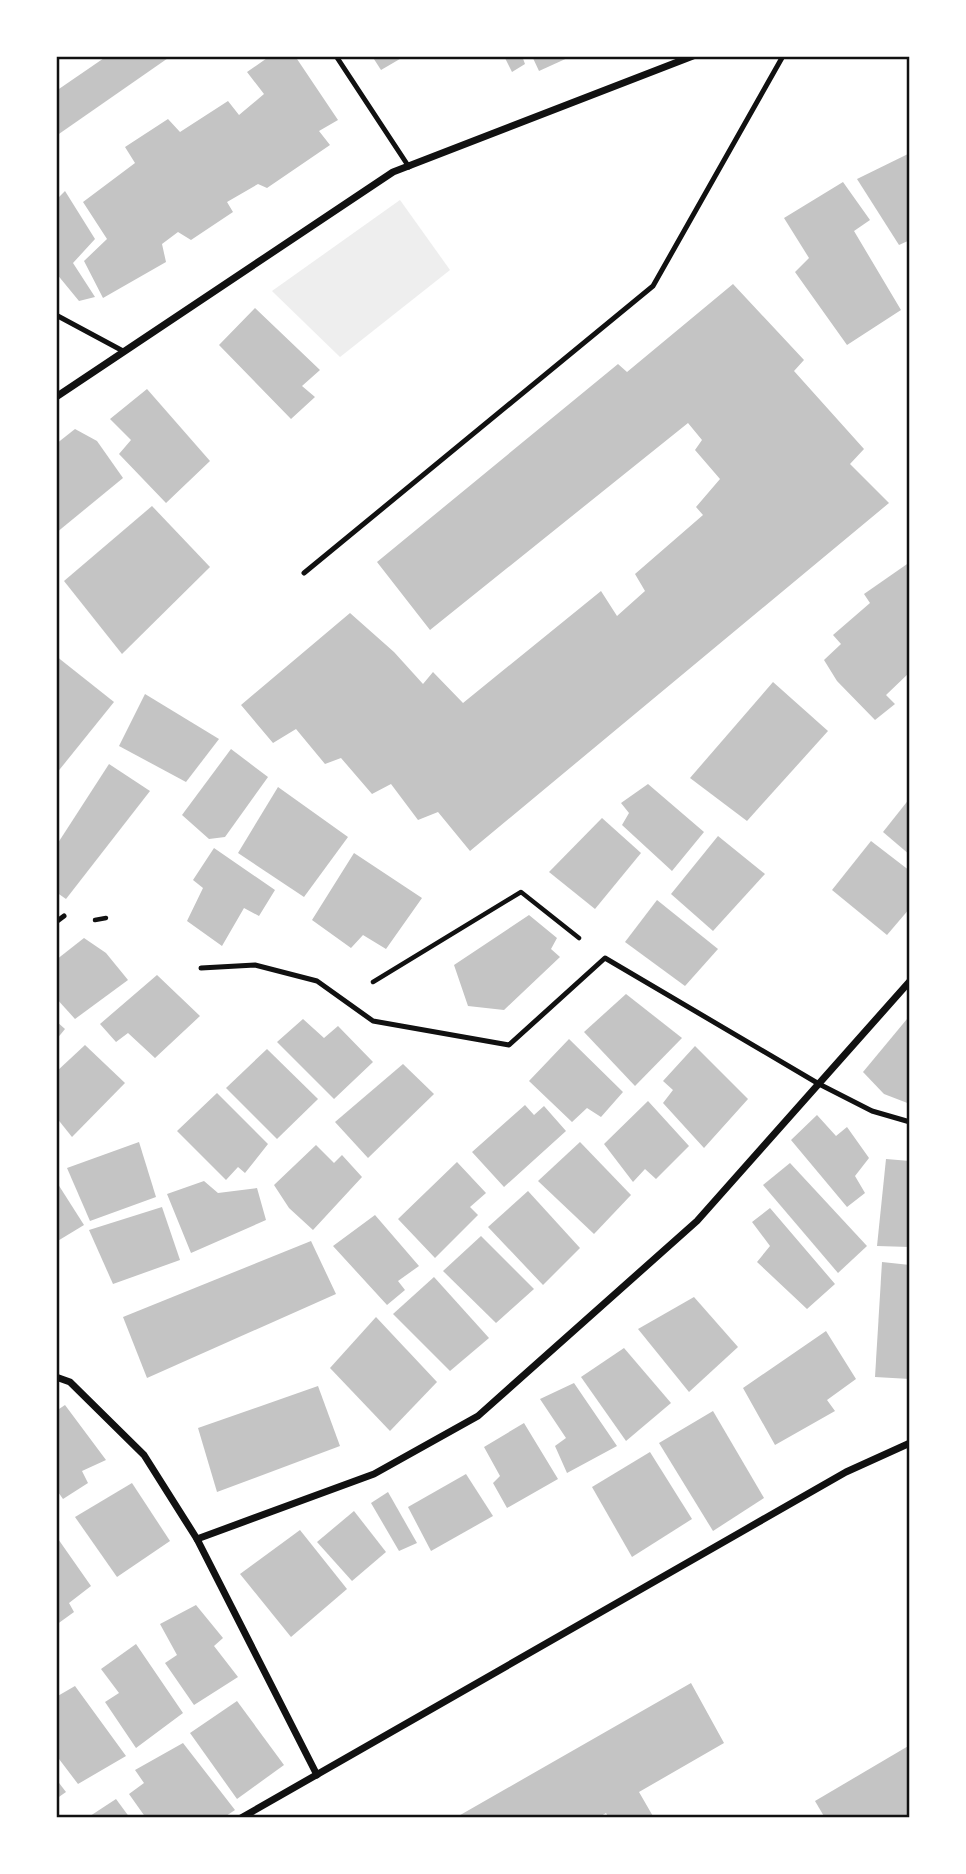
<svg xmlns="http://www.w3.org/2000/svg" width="966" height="1874" font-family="'Archivo Narrow',sans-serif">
<rect width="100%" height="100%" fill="#fff"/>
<!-- green -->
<polygon fill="#eee" points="400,200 450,270 340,357 272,291"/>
<!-- building -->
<g fill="#c4c4c4">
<polygon points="107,56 171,56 56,136 56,91"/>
<polygon points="270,56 295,56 338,120 319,131 330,145 267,188 258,184 227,202 233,212 191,240 178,232 162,244 166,262 103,298 84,261 107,239 83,202 135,163 125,147 168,119 180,132 228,101 239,115 264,94 247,72"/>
<polygon points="372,56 405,56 381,70"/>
<polygon points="504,56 522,56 525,64 512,72"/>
<polygon points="532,56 572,56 539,71"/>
<polygon points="910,153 910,240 899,245 857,179"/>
<polygon points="843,182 870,220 854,231 901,310 847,345 795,272 809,258 784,218"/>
<polygon points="65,191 95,239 73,263 95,297 79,301 56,273 56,200"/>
<polygon points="733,284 804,360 794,371 864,449 850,464 889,503 470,851 438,812 418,820 391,784 372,794 341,758 325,764 296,729 273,743 241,705 350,613 394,652 423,684 433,672 463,703 601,591 617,616 645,591 635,574 703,515 696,507 720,479 695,450 702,440 688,423 430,630 377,562 618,364 627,372"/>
<polygon points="255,308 320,370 302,386 315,397 291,419 219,345"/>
<polygon points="147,389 210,461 166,503 119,454 131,440 110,419"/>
<polygon points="75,429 97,441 123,478 56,533 56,444"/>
<polygon points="152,506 210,567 122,654 64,581"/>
<polygon points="910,562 910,672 886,695 895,704 875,720 837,681 824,660 841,644 833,635 870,603 864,594"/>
<polygon points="56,656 114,702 56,774"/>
<polygon points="773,682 828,731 747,821 690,778"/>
<polygon points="145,694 219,739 186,782 119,746"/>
<polygon points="231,749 268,777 225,837 209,839 182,815"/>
<polygon points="109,764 150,791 66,899 56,892 56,846"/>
<polygon points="648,784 704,832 672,871 622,825 629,813 621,803"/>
<polygon points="278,787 348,837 304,897 238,853"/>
<polygon points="910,798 910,855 883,832"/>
<polygon points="602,818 641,853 595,909 549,872"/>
<polygon points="718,836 765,874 713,931 671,894"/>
<polygon points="871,841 910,871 910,908 887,935 832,890"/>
<polygon points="214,848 275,890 259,916 244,908 222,946 187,921 203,888 193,880"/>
<polygon points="354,853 422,898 386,949 363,935 351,948 312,920"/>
<polygon points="657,900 718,949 685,986 625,942"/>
<polygon points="529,915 557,938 551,949 560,957 504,1010 468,1006 454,965"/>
<polygon points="84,938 106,953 128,980 75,1019 56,998 56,960"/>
<polygon points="157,975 200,1016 155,1058 128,1033 116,1042 100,1024"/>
<polygon points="626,994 682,1038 635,1086 584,1032"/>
<polygon points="303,1019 324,1038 338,1026 373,1062 334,1099 277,1042"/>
<polygon points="907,1019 910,1022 910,1104 884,1094 863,1072"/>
<polygon points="56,1021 65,1029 56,1040"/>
<polygon points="569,1039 623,1092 601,1117 587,1108 572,1122 529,1081"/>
<polygon points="85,1045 125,1083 72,1137 56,1117 56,1072"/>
<polygon points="695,1046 748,1099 704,1148 663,1103 673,1090 663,1081"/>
<polygon points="267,1049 318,1099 277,1139 226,1088"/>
<polygon points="403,1064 434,1094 368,1158 335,1122"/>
<polygon points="217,1093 268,1144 245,1173 238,1167 226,1180 177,1131"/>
<polygon points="648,1101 689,1146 656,1179 645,1169 633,1182 604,1144"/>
<polygon points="525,1105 534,1115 544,1106 566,1131 504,1187 472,1152"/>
<polygon points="817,1115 836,1136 847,1127 869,1158 855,1176 865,1193 847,1207 791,1140"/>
<polygon points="139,1142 156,1197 90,1221 67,1168"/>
<polygon points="580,1142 631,1195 594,1234 538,1181"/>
<polygon points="316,1145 334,1163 342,1155 362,1177 313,1230 289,1208 274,1185"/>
<polygon points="886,1159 910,1161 910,1247 877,1246"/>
<polygon points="457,1162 486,1193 470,1207 478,1215 435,1258 398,1219"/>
<polygon points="790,1163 867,1246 838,1273 763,1185"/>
<polygon points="56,1181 84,1225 56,1242"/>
<polygon points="204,1181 218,1193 257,1188 266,1220 191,1253 167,1194"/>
<polygon points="528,1191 580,1248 543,1285 488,1227"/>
<polygon points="162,1207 180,1260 113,1284 89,1230"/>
<polygon points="770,1208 835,1284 807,1309 757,1262 770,1246 752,1222"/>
<polygon points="375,1215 419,1266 398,1281 405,1290 387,1305 333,1246"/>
<polygon points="481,1236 534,1289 496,1323 443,1271"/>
<polygon points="311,1241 336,1294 147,1378 123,1317"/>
<polygon points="882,1262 910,1265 910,1379 875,1377"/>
<polygon points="434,1277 489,1338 450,1371 393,1314"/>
<polygon points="694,1297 738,1347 689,1392 638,1329"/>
<polygon points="376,1317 437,1382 390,1431 330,1368"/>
<polygon points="826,1331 856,1379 827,1400 835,1411 775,1445 743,1388"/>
<polygon points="624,1348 671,1403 626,1441 581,1377"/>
<polygon points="574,1383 617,1446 567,1473 555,1446 566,1438 540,1399"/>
<polygon points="318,1386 340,1446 217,1492 198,1428"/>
<polygon points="65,1405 106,1460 82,1471 88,1483 63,1499 56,1489 56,1411"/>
<polygon points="713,1411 764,1498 713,1531 659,1443"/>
<polygon points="524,1423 558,1479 507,1508 493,1483 500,1476 484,1447"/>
<polygon points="650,1452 692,1519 632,1557 592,1487"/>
<polygon points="466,1474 493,1516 431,1551 408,1507"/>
<polygon points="132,1483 170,1541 117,1577 75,1517"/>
<polygon points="388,1492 417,1543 399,1551 371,1503"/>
<polygon points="354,1511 386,1552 352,1581 317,1542"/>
<polygon points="300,1530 347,1589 291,1637 240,1574"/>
<polygon points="56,1536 91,1586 69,1603 74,1612 56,1625"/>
<polygon points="196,1605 223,1638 214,1646 238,1677 194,1705 165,1663 177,1655 160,1624"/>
<polygon points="136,1644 183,1713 136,1748 105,1702 119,1693 101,1669"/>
<polygon points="691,1683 724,1743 639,1792 654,1818 609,1818 606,1813 598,1818 455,1818"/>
<polygon points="75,1686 126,1756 78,1784 56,1755 56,1735 58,1734 56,1731 56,1697"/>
<polygon points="237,1701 284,1765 237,1799 190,1733"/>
<polygon points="183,1743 235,1810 223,1818 146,1818 129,1794 144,1783 135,1770"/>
<polygon points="910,1745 910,1818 825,1818 815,1801"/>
<polygon points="56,1779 66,1792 56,1799"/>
<polygon points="116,1799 130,1818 87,1818"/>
</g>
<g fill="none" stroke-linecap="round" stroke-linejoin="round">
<!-- path -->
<g stroke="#111" stroke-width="4.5">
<polyline points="95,920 106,918"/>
<polyline points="373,982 521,892 579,938"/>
</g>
<!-- service -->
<g stroke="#111" stroke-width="5">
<polyline points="336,56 409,167"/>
<polyline points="56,315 123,351"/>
<polyline points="304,573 653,286 783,56"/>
<polyline points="56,922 64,916"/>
<polyline points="201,968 255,965 317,981 373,1021 509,1045 605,958 819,1084 872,1111 910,1122"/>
</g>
<!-- minor -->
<g stroke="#111" stroke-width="7">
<polyline points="56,397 393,172 693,56"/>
<polyline points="56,1377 70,1382 144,1455 197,1539 317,1775"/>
<polyline points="197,1539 374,1474 478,1416 697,1221 910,981"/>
<polyline points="241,1818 846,1472 910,1443"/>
</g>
</g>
<!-- border -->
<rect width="966" height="1874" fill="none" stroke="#ffffff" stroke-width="116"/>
<rect x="58" y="58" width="850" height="1758" fill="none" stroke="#111" stroke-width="2.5"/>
</svg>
